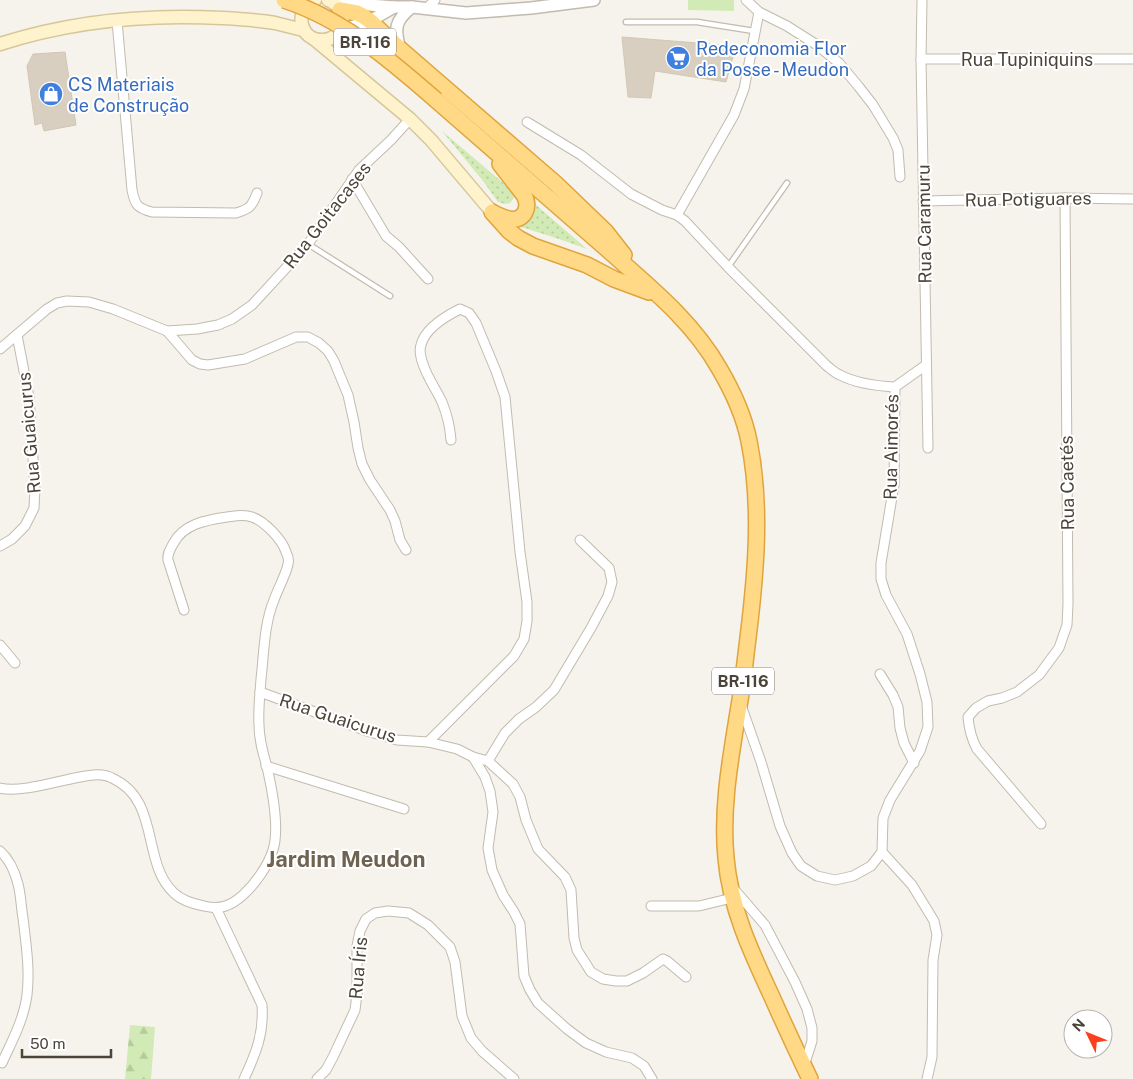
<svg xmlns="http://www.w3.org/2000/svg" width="1133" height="1079" font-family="'Public Sans',sans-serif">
<defs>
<pattern id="grass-dots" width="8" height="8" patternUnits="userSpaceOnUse" patternTransform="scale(1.25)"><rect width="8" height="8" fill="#d2eab5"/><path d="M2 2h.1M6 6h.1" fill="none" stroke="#b6ca9c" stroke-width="1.8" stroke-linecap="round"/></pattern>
<pattern id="forest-firs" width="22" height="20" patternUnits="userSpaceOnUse" patternTransform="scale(1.25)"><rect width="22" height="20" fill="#d2eab5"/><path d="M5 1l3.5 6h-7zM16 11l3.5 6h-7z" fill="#b6ca9c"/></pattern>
</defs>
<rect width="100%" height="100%" fill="#f6f3ec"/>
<!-- grass -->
<g fill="url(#grass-dots)">
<polygon points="442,131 508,187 513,194 514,198 510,203 505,204 498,202 483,181"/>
<polygon points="535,204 587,249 559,239 518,226 526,220"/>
</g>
<!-- forest -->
<polygon fill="url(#forest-firs)" points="130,1025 155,1027 151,1079 125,1079"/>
<!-- pitch -->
<polygon fill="#d2eab5" points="688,0 734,0 734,11 688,10"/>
<!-- building -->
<g fill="#d8cfc1" stroke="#d3c7b4">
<polygon points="622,37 736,46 726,82 655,71 651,98 628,97"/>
<polygon points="65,52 76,125 44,131 42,123 35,125 27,66 33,54"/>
</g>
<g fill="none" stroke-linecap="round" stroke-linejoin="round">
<!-- service casing -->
<g stroke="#c2bbae" stroke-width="7">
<g id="service">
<polyline points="626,22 697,22 754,31"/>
<polyline points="308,244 390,296"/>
<polyline points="728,267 787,183"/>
</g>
</g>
<!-- minor casing -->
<g stroke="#c2bbae" stroke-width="11">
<g id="minor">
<polyline points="746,0 759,12 787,26 817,45 839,63 859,87 873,105 893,138 898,150 900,177"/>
<polyline points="922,0 921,59 928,448"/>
<polyline points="426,9 435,0"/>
<path d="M117 21 132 190C135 205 137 208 152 212L236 213C249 209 252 207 257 193"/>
<polyline points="921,59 1133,59"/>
<polyline points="527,122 581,155 631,194 662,210 677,215"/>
<polyline points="352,179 386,236 399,247 428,279"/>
<polyline points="923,201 1065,198 1133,199"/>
<polyline points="167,331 192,360 200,364 208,365 245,359 296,337 308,337 319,343 328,351 334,361 348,395 354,422 358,448 362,464 370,480 390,510 395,521 400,540 406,550"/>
<polyline points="0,349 47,309 57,303 67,301 89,302 113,309 167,331 197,329 218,325 232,319 252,305 308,244 359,170 391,140 410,119"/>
<polyline points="895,387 926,365"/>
<polyline points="0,546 12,539 25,526 34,508 35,489 29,397 17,335"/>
<polyline points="0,645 15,663"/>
<polyline points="880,674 893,695 898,707 900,728 904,743 914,763"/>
<polyline points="260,692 367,731 397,740 428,742 457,749 473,757 488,761 513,784 520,797 526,820 538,849 565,877 571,890 574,938 577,950 591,972 603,979 616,981 627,981 643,973 663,959 667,961 686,977"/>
<path d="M741 705 761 762 780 826 792 853 801 866 817 876 835 880 853 876 871 866 882 852 883 818 890 800 920 751 928 727 927 702 920 674 907 634 886 595 881 579V563L894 485 895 387C877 386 857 384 840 375 835 373 831 369 827 366L728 267 685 221 677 215 734 115 744 89 759 12"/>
<path d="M428 742 514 656 524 639 527 621V602L520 552 505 397 496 371 476 323 469 313 460 309C446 316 425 328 421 345 419 350 421 359 423 364 427 377 436 389 442 402 447 414 450 427 451 440"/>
<polyline points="473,757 485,777 490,791 493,812 488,848 492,870 503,895 514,912 520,924 524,976 530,990 538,1003 567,1029 586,1043 606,1052 632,1058 644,1066 652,1079"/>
<polyline points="488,761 505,733 519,719 536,707 554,690 591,628 608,596 612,582 609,568 580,540"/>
<polyline points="266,766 404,809"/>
<path d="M0 788C18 793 55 782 75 778 87 776 101 772 112 778 161 800 141 863 174 893 182 901 194 904 204 906 220 910 231 906 243 895 255 884 268 866 273 850 280 828 272 789 267 767 263 753 259 740 259 725 258 710 260 694 261 679 264 653 264 624 274 600 277 591 287 572 288 564 289 561 288 556 286 552 282 539 264 521 252 517 243 514 235 516 227 517 206 520 183 524 173 544 170 550 167 554 168 560L184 610"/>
<path d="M1041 824 977 749C971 738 969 729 968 717L976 708 988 701 1002 698 1017 692 1039 675 1059 648 1067 625 1068 604 1065 198"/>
<path d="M0 851C9 859 15 872 18 884 21 895 21 907 23 918 26 944 30 969 27 995 24 1019 12 1041 2 1063"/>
<polyline points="882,852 912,885 934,921 937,935 933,960 932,1057 927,1079"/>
<polyline points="733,888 765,925 795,982 807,1009 812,1028 812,1041 804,1066"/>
<polyline points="651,906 699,906 732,898"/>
<path d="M216 908 262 1005C264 1034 256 1053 244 1079"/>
<polyline points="317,1079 326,1070 333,1057 355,1010 357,994 357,946 360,931 366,919 375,913 388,911 409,913 428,925 450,947 455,962 462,1016 471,1038 482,1051 514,1079"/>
</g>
</g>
<!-- tertiary casing -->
<g stroke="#c2bbae" stroke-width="14">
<g id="tertiary">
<polyline points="332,2 394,7 412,7 466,13 531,8 594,0"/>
<polyline points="341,30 370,21 394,7"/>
<path d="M400 49C394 29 395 20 412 7"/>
</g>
</g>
<!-- secondary casing -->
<g stroke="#d6c79b" stroke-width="15">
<g id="secondary">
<path d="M315 0C293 9 299 42 324 40 346 38 349 8 328 0"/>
<polyline points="314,39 410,119 431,140 492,212"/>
<path d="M0 44C71 21 147 14 222 18 239 19 257 20 275 23 284 25 294 28 304 30"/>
</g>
</g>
<!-- trunk casing -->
<g stroke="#e0a43c" stroke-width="18">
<g id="trunk">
<polyline points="340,10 357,13 363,16 370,21 400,49 555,183 606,232 624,255"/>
<path d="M436 100C493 150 550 199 607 249 647 285 692 320 719 368 732 390 744 416 749 441 762 506 756 573 748 638 745 661 743 684 739 706 731 756 721 807 726 858 730 907 751 952 772 997 784 1024 797 1052 810 1079"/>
<polyline points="492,212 509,231 518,238 533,246 587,265 614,279 649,292"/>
<path d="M493 213C498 215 503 218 509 219 524 222 531 207 524 195L500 164"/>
</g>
</g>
<!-- service -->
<use href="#service" stroke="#fff" stroke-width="4.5"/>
<!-- minor -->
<use href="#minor" stroke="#fff" stroke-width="9"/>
<!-- tertiary -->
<use href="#tertiary" stroke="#fff" stroke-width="11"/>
<!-- secondary -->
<use href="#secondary" stroke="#fff3cd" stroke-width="12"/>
<!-- trunk -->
<use href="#trunk" stroke="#ffd985" stroke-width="15"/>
<!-- trunk-bridge casing -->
<g stroke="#e0a43c" stroke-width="18" stroke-linecap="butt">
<path id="trunk-bridge" d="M284 0C343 19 390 60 436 100"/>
</g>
<!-- trunk-bridge -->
<use href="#trunk-bridge" stroke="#ffd985" stroke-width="15"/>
</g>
<!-- icons -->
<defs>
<g id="supermarket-disc" transform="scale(1.25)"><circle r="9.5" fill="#3f7fe0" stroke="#fff"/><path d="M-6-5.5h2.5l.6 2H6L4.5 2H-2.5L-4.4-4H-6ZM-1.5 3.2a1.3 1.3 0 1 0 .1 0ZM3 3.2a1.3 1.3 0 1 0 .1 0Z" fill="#fff"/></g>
<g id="shop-disc" transform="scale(1.25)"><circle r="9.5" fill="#3f7fe0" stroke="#fff"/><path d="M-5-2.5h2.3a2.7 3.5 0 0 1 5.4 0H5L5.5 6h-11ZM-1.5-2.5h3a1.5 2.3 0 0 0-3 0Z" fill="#fff"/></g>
</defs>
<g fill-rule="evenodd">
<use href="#supermarket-disc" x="678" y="58"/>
<use href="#shop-disc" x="51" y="94"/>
</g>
<g text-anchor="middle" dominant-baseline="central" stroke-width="4" stroke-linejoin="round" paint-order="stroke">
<!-- shield labels -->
<g fill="#fff" stroke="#817c74" stroke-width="1">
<rect x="334" y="28.5" width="62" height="27" rx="4"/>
<rect x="712" y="667.5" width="62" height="27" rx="4"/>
</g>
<g font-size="16" font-weight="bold" fill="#4b4439">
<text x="365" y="42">BR-116</text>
<text x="743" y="681">BR-116</text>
</g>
<!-- shop labels -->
<g font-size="18" fill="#366cbe" stroke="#fff" text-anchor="start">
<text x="696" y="48">Redeconomia Flor<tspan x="696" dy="21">da Posse - Meudon</tspan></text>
<text x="68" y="84">CS Materiais<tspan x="68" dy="21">de Construção</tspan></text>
</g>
<!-- street labels -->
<g font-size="18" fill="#4b4439" stroke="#fff">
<text x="1027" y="59">Rua Tupiniquins</text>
<text transform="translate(1028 199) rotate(-1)">Rua Potiguares</text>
<text transform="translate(327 215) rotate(-52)">Rua Goitacases</text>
<text transform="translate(924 224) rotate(-91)">Rua Caramuru</text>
<text transform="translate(29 433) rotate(-95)">Rua Guaicurus</text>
<text transform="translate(891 447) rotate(-89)">Rua Aimorés</text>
<text transform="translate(1067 483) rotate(-91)">Rua Caetés</text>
<text transform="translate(338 718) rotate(18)">Rua Guaicurus</text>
<text transform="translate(358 968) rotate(-85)">Rua Íris</text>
</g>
<!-- district labels -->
<g font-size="22" font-weight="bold" fill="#6e6250" stroke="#fff">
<text x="346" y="859">Jardim Meudon</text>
</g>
</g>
<!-- north arrow -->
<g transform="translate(1088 1034) rotate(313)"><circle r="24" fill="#ffffff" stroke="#b7b4b0"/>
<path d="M0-4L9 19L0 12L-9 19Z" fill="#fc3f1d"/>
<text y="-8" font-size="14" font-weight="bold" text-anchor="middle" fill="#4b4439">N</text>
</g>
<!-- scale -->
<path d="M22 1049v8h89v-8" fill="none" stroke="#4b4439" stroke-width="2.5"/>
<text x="30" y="1049" font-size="15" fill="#4b4439" stroke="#ffffff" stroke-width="4" paint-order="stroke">50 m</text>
</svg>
